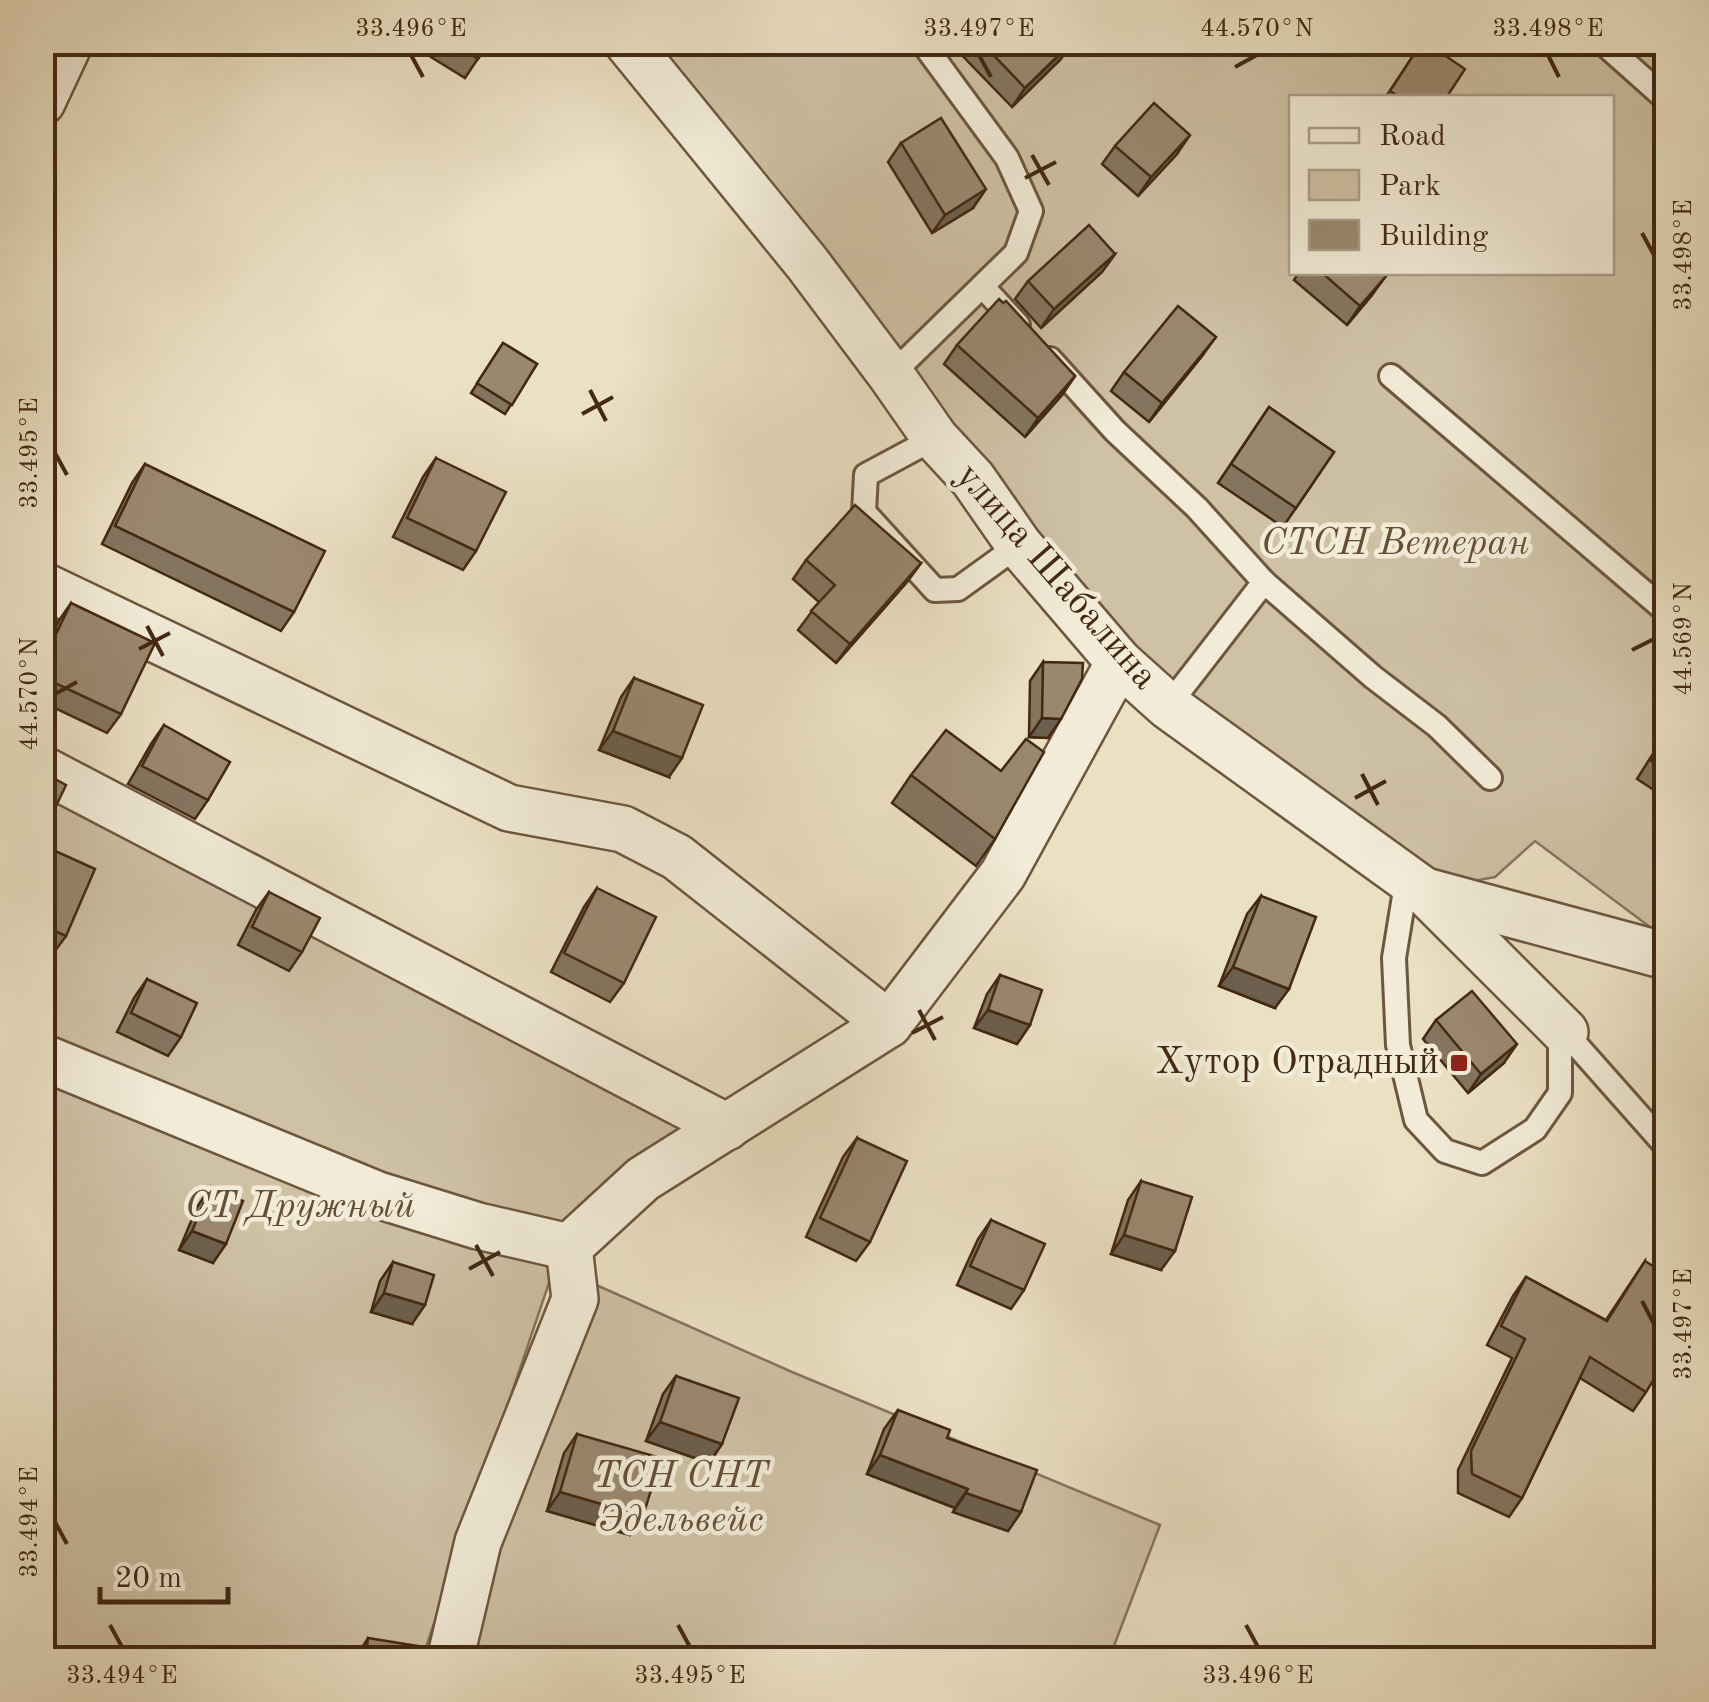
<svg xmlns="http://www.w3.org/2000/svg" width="1709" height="1702" font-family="'Old Standard TT',serif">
<rect width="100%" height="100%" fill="#eae0c2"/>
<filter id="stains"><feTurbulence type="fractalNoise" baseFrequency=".002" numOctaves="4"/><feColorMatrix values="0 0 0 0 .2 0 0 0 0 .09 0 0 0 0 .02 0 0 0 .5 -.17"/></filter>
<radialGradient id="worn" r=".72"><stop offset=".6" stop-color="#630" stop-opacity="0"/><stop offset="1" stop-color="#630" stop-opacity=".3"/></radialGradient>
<!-- green -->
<g fill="#cec1a4" stroke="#88745b" stroke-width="2.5" fill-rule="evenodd">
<path d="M609 43H1666V939L1535 841 1495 877 1412 892 1235 763ZM1292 98H1612V272H1292Z"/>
<polygon points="42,778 699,1127 555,1265 422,1659 43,1659"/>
<polygon points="585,1280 792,1372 1160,1525 1109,1659 444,1660"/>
</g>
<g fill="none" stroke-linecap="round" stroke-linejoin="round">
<!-- lane casing -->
<g stroke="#6d563e" stroke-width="28">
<g id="lane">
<polyline points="1602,42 1666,99"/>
<polyline points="983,287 1018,325"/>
<polyline points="1050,359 1115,431 1197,508 1264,582 1373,677 1437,726 1490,778"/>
<polyline points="891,375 1016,253 1031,211 1007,158 922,42"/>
<polyline points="1391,376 1666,611"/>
<polyline points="935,438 866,475 864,512 935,590 958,589 1019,545"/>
<polyline points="1168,706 1264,582"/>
<polyline points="1407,878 1394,958 1398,1045 1416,1120 1445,1151 1482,1163 1535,1129 1560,1093 1560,1027"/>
<polyline points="1565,1032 1666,1146"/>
</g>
</g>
<!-- street casing -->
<g stroke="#6d563e" stroke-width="50">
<g id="street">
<polyline points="627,42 807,263 891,375 935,438 973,479 1019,545 1119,662 1168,706 1423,890 1565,1032"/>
<polyline points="42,102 70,42"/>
<polyline points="42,585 509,808 623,829 677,857 889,1024"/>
<polyline points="42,769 727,1127"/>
<polyline points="1425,891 1666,956"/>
<polyline points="42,1057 378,1195 478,1226 569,1247"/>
<polyline points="450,1660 478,1542 575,1299 569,1247 643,1179 889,1024 1003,874 1119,662"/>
</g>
</g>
<!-- lane -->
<use href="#lane" stroke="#f1ebd7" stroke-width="22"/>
<!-- street -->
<use href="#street" stroke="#f1ebd7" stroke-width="45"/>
</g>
<!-- wall -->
<g fill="#84755f" stroke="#432812" stroke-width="2.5">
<polygon points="440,42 489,42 465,78 431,57"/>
<polygon points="955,42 1073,42 1060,60 1012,107 953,46"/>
<polygon points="1422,42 1446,98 1385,98"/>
<polygon points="901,143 973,208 932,233 888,162"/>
<polygon points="1115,146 1177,154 1138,196 1102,164"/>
<polygon points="1115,254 1102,272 1041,328 1015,299 1028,281"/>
<polygon points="1299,272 1382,272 1372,295 1347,325 1294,280"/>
<polygon points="1003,303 1075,376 1062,395 1025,437 944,364 957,345"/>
<polygon points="503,343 537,364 505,414 471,393"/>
<polygon points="1202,356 1149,422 1111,391 1124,372"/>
<polygon points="1269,407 1334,452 1283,527 1218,483"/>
<polygon points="436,458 476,551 463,570 393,537 423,477"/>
<polygon points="145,464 294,612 281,631 102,544 132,483"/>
<polygon points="806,560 921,563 907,582 836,663 798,630 819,602 793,579"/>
<polygon points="71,603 121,714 107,733 42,702 42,655 58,622"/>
<polygon points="1043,662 1048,738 1029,737 1030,681"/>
<polygon points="634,678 669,777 599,750 621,697"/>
<polygon points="164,725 208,800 195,819 128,784 151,744"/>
<polygon points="1666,733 1666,798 1637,779"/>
<polygon points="1001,771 995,839 976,866 892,803 911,775"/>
<polygon points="42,845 66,936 52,955 42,950"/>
<polygon points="597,888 624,983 610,1002 551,972 584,907"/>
<polygon points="269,892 302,952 289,971 238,945 256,910"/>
<polygon points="1261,896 1275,1008 1219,986 1247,914"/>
<polygon points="1000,975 1030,1025 1017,1044 974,1028 987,994"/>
<polygon points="147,979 181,1037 168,1056 117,1032 134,998"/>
<polygon points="1436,1020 1504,1063 1468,1093 1423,1039"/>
<polygon points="857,1138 870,1242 856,1261 806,1237 843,1157"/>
<polygon points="1141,1181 1161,1270 1111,1254 1128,1200"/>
<polygon points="210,1188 213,1263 179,1250 197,1207"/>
<polygon points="991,1220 1024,1290 1011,1309 957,1285 978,1239"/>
<polygon points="1645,1261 1646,1392 1633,1411 1580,1378 1522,1498 1509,1517 1458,1493 1458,1470 1512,1358 1487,1345 1513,1296 1526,1277 1606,1320"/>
<polygon points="393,1262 412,1324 371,1312 380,1281"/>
<polygon points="676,1376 722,1444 709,1463 646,1441 663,1394"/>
<polygon points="898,1410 947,1438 1021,1512 1008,1531 953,1512 955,1508 867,1474 884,1429"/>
<polygon points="577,1434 643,1516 630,1535 547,1511 564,1453"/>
<polygon points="368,1638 416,1660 354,1660"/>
</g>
<!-- shaded-wall -->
<g fill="#6c5f4d" stroke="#432812" stroke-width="2.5">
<polygon points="1073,42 1060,60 1012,107 1025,88"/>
<polygon points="1190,135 1177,154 1138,196 1151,177"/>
<polygon points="986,189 973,208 932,233 945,215"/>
<polygon points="1115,254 1102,272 1041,328 1054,309"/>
<polygon points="1386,276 1372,295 1347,325 1360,306"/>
<polygon points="1216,337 1202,356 1149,422 1162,403"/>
<polygon points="1075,376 1062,395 1025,437 1038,418"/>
<polygon points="921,563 907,582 836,663 850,644"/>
<polygon points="1042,718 1061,719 1048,738 1029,737"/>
<polygon points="613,731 682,758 669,777 599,750"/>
<polygon points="1233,967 1289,989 1275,1008 1219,986"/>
<polygon points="988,1010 1030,1025 1017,1044 974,1028"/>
<polygon points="1517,1044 1504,1063 1468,1093 1481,1074"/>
<polygon points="192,1231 226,1244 213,1263 179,1250"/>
<polygon points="1124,1235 1175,1251 1161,1270 1111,1254"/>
<polygon points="384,1293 425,1305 412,1324 371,1312"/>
<polygon points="660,1422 722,1444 709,1463 646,1441"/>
<polygon points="880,1455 968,1489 955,1508 867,1474"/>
<polygon points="560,1492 643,1516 630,1535 547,1511"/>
<polygon points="966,1493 1021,1512 1008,1531 953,1512"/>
</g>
<!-- building -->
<g fill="#9a886e" stroke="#432812" stroke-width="2.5">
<polygon points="452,42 489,42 478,59"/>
<polygon points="981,42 1072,42 1025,88"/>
<polygon points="1422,42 1425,42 1465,69 1446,98 1401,98 1390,91"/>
<polygon points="1154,103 1190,135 1151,177 1115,146"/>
<polygon points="941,118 986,189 945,215 901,143"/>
<polygon points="1089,225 1115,254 1054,309 1028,281"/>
<polygon points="1321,272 1382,272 1386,276 1360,306"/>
<polygon points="999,299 1003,303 1006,301 1075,376 1038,418 957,345"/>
<polygon points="1178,306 1216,337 1162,403 1124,372"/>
<polygon points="503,343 537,364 512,405 477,383"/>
<polygon points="1269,407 1334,452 1296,508 1231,464"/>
<polygon points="436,458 506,492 476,551 407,518"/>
<polygon points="145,464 325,551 294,612 115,526"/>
<polygon points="855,505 921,563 850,644 811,611 835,585 806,560"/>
<polygon points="71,603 155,643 121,714 42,677 42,663"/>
<polygon points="1043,662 1083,663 1082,679 1061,719 1042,718"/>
<polygon points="634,678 703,705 682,758 613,731"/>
<polygon points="164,725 230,762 208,800 142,766"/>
<polygon points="946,730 1001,771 1026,739 1044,752 995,839 911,775"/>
<polygon points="1666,735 1666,770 1650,760"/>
<polygon points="42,772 66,785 48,823 42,820"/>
<polygon points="42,845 95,869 66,936 42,925"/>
<polygon points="597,888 656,917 624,983 564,953"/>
<polygon points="269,892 320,918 302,952 252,927"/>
<polygon points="1261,896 1316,917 1289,989 1233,967"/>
<polygon points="1000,975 1042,990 1030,1025 988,1010"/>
<polygon points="147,979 197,1003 181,1037 131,1013"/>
<polygon points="1472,991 1517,1044 1481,1074 1436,1020"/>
<polygon points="857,1138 907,1161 870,1242 820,1218"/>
<polygon points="1141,1181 1192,1197 1175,1251 1124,1235"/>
<polygon points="210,1188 243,1201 226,1244 192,1231"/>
<polygon points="991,1220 1045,1244 1024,1290 970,1266"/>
<polygon points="1645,1261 1666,1274 1666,1360 1646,1392 1590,1357 1522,1498 1472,1474 1471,1451 1525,1339 1501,1326 1526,1277 1607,1321"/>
<polygon points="393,1262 434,1275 425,1305 384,1293"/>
<polygon points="676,1376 739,1398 722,1444 660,1422"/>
<polygon points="898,1410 950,1430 947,1438 1037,1470 1021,1512 966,1493 968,1489 880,1455"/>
<polygon points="577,1434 661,1458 643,1516 560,1492"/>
<polygon points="368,1638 418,1646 416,1660 365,1660"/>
</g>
<!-- ticks -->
<path fill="none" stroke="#432812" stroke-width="4" d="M411 55 423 77M979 55 991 77M1548 55 1559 77M1235 67 1257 55M1032 155 1049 185M1025 178 1056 162M1642 233 1654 255M590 390 606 421M582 414 613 397M55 453 67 475M147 626 163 656M139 649 170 633M1632 650 1654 639M55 694 77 682M1362 774 1378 805M1355 798 1386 781M919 1010 935 1040M912 1033 943 1017M476 1245 493 1276M469 1269 500 1252M1642 1301 1654 1324M55 1522 67 1544M110 1625 122 1647M678 1625 690 1647M1246 1625 1258 1647"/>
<!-- markers -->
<rect fill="#8f2418" stroke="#f1ebd7" stroke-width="4" x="1449" y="1053" width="20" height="20" rx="5"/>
<g text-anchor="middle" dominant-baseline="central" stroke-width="9" stroke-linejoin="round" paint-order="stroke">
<!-- park labels -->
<g font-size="38" font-style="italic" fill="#664e36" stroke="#f1ebd7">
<text x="1395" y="544">СТСН Ветеран</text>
<text x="300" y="1207">СТ Дружный</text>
<text x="681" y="1477">ТСН СНТ<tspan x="681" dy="44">Эдельвейс</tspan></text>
</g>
<!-- street labels -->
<g font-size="38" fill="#432812" stroke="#f1ebd7">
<text transform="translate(1056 577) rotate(49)">улица Шабалина</text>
</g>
<!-- poi labels -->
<g font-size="38" fill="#432812" stroke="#f1ebd7" text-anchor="end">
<text x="1439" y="1063">Хутор Отрадный</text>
</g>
</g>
<!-- margin -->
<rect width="1709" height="1702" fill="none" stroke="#eae0c2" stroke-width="110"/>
<!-- legend -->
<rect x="1289" y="95" width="325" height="180" fill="#f1ebd7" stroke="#ab9d88" stroke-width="2.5"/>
<rect x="1309" y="128" width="50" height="15" fill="#f1ebd7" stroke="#ab9d88" stroke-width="2.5"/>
<text x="1379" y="145" font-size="30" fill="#432812">Road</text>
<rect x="1309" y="170" width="50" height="30" fill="#cec1a4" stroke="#ab9d88" stroke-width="2.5"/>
<text x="1379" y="195" font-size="30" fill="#432812">Park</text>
<rect x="1309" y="220" width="50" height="30" fill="#9a886e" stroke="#ab9d88" stroke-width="2.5"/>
<text x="1379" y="245" font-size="30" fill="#432812">Building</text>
<!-- scale -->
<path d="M100 1587v15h128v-15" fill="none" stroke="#432812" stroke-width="5"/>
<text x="115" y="1587" font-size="30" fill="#432812" stroke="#f1ebd7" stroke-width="8" paint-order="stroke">20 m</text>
<rect x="55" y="55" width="1599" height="1592" fill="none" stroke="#432812" stroke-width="4"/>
<g font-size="25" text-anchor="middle" fill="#432812">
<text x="411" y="36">33.496°E</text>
<text x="979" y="36">33.497°E</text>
<text x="1257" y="36">44.570°N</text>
<text x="1548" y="36">33.498°E</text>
<text transform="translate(1682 255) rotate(-90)" y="9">33.498°E</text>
<text transform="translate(28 453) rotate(-90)" y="9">33.495°E</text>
<text transform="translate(1682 639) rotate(-90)" y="9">44.569°N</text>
<text transform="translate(28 694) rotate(-90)" y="9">44.570°N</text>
<text transform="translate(1682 1324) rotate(-90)" y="9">33.497°E</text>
<text transform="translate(28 1522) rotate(-90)" y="9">33.494°E</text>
<text x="122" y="1683">33.494°E</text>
<text x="690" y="1683">33.495°E</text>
<text x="1258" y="1683">33.496°E</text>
</g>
<rect width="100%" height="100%" filter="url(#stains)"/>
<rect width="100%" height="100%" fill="url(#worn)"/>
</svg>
